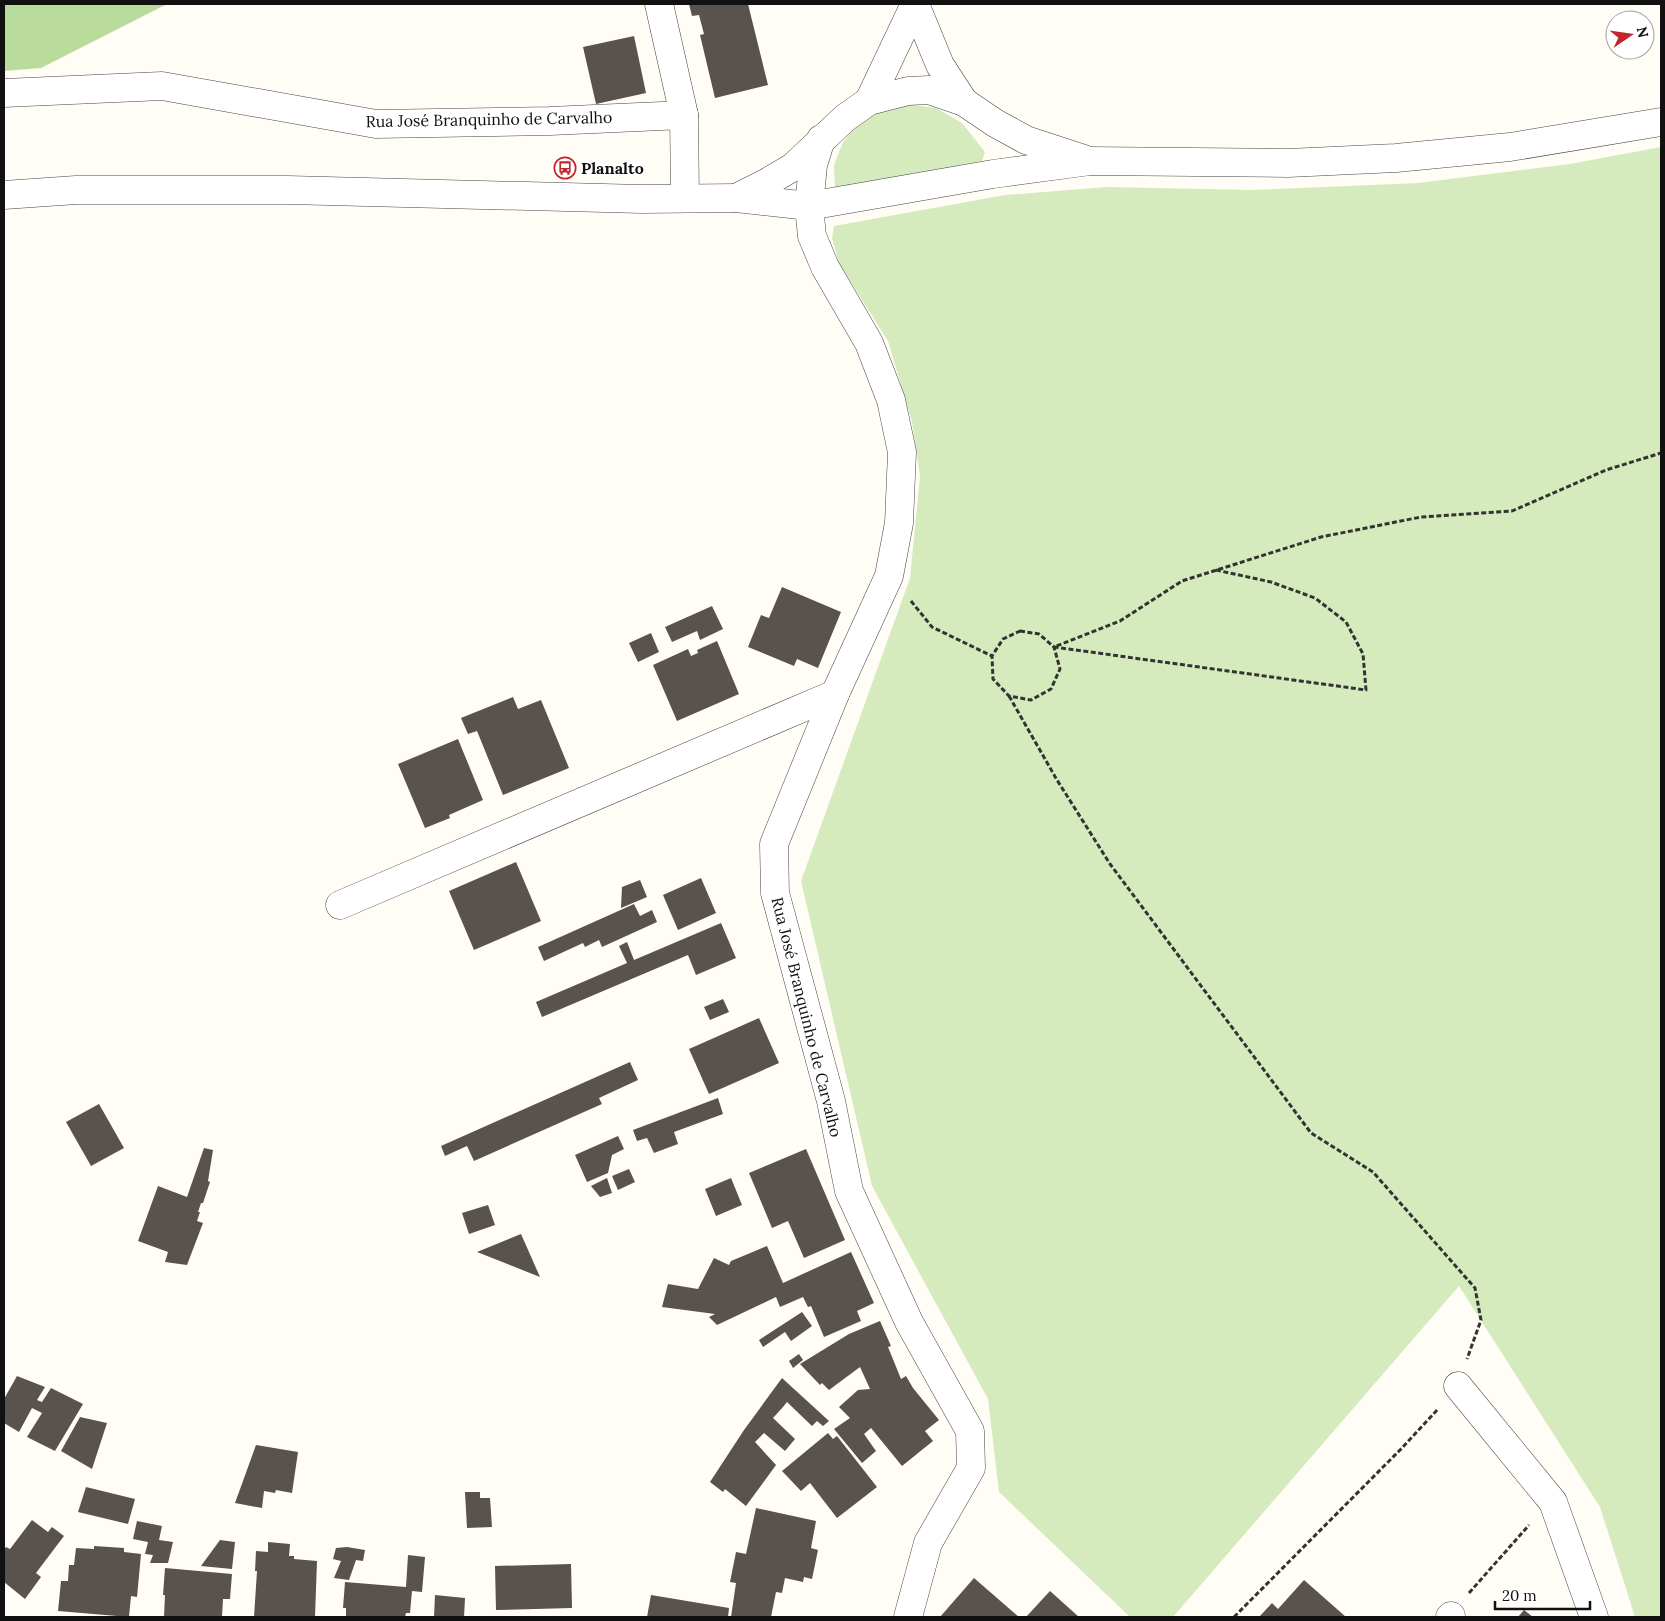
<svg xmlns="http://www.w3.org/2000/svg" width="1665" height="1621" font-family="Lora,serif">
<rect width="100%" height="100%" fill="#fffdf5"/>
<!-- green -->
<g fill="#d5ebbd">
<polygon points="907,104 936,108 962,123 985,152 982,161 838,189 835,187 834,165 843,142 859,124 878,110"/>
<polygon points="1661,147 1661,1617 1635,1617 1600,1507 1459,1286 1173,1617 1130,1617 999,1492 988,1399 872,1186 801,881 910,578 920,476 912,422 888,341 839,263 832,238 834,226 1005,195 1107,187 1253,190 1418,183 1570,164"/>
</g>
<!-- forest -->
<polygon fill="#b9dc9c" points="4,4 167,4 41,68 4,71"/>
<!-- building -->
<g fill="#5a524d">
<polygon points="689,4 748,4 768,85 715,98 700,35 704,34 699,15 692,16"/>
<polygon points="634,36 646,93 596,104 583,47"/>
<polygon points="782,587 841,612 818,668 797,659 794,666 748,647 761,615 769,618"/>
<polygon points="712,606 723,629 700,640 697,631 672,642 665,627"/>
<polygon points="651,633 659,652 638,662 629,643"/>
<polygon points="717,641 739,694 677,721 653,665 688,649 691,656 698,653 697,650"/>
<polygon points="513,697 518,709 541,700 569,768 503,795 477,731 468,734 461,718"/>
<polygon points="458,739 483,800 449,815 450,818 425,828 398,764"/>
<polygon points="516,862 541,921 474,950 449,891"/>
<polygon points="701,878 716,913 678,930 663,895"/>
<polygon points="640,880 647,897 621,908 622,887"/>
<polygon points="634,904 640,916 652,910 657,922 602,947 599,940 585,947 583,943 544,961 538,947"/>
<polygon points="721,923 736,958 696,975 688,955 542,1017 536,1002 627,963 619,946 627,942 634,960"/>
<polygon points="723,999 729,1012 710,1020 704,1007"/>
<polygon points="759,1018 779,1063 709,1094 689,1049"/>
<polygon points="630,1062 638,1080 599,1098 602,1104 474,1161 467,1146 445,1156 441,1146"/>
<polygon points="718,1098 723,1114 674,1132 678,1144 654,1153 647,1138 637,1141 633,1130"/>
<polygon points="99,1104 124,1148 91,1166 66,1122"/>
<polygon points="618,1136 624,1149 612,1155 608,1173 587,1182 575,1155"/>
<polygon points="204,1148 213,1150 208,1181 210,1182 203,1203 201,1203 198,1212 200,1212 197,1221 203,1223 187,1265 165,1262 168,1252 138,1241 158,1186 187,1197"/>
<polygon points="806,1149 845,1240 804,1258 788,1221 772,1228 749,1173"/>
<polygon points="629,1169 635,1182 618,1190 612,1176"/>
<polygon points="607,1178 612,1193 600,1197 591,1186"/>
<polygon points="731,1178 742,1205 716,1216 705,1189"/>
<polygon points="488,1205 495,1225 469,1234 462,1213"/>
<polygon points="521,1234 540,1277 477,1252"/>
<polygon points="767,1246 783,1283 851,1252 874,1303 857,1311 861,1321 824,1337 811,1306 808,1307 803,1297 780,1307 776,1297 717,1325 709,1317 715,1314 662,1307 668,1284 698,1289 714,1258 729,1265 731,1261"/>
<polygon points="802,1312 812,1326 791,1341 785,1332 763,1347 759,1340"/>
<polygon points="880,1321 891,1346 888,1347 901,1379 906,1376 913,1388 939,1420 925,1431 933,1441 902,1466 871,1428 864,1434 876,1451 862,1463 834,1429 850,1418 839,1407 858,1390 870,1389 860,1367 829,1390 822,1383 820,1385 800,1364 849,1334"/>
<polygon points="799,1354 803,1360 793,1368 789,1361"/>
<polygon points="17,1376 45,1387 37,1400 42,1402 51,1388 83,1404 55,1451 27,1437 42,1413 32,1408 19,1432 4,1423 4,1399"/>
<polygon points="782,1378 829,1421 823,1426 817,1421 812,1426 787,1402 783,1407 773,1418 795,1439 785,1451 764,1433 755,1442 776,1465 746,1506 725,1489 723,1492 710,1482 744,1430"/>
<polygon points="80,1417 107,1423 92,1469 61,1451"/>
<polygon points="828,1433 833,1439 837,1436 877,1487 837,1518 810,1483 801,1491 782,1471"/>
<polygon points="256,1445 298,1452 292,1493 276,1490 275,1493 264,1491 262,1508 235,1503"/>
<polygon points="86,1487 135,1499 128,1524 78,1512"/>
<polygon points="465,1492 480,1492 480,1498 490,1498 492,1527 467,1528"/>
<polygon points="756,1508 816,1521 811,1548 818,1550 812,1579 804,1577 803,1582 785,1578 782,1593 776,1592 771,1617 731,1617 736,1583 730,1582 736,1552 746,1554"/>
<polygon points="32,1520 48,1532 52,1527 64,1536 36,1573 41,1577 25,1599 4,1582 4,1550 6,1547 10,1549"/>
<polygon points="137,1521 162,1526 159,1540 173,1542 168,1563 150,1563 153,1555 145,1554 148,1542 133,1539"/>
<polygon points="220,1540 235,1542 232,1569 201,1566"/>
<polygon points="268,1542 290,1544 289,1556 294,1556 294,1559 317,1561 315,1617 254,1617 257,1571 255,1571 256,1551 268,1552"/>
<polygon points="94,1546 124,1548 124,1552 141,1554 137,1597 131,1596 129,1617 58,1611 61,1581 68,1581 69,1565 74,1565 76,1548 94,1549"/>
<polygon points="347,1547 365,1550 363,1561 356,1560 349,1580 334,1578 341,1561 333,1559 336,1548"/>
<polygon points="408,1555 425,1557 422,1592 412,1591 410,1613 406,1613 405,1617 346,1617 346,1608 343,1608 345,1582 406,1587"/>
<polygon points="571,1564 572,1608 496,1610 495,1566"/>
<polygon points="165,1568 232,1574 230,1599 223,1599 222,1617 164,1617 165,1595 163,1595"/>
<polygon points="974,1578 1019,1617 940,1617"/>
<polygon points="1304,1580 1346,1617 1259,1617 1272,1603 1278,1609"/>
<polygon points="1050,1591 1079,1617 1026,1617"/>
<polygon points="435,1595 465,1598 464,1617 434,1617"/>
<polygon points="651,1595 729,1608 728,1617 647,1617"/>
<polygon points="1524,1610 1533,1617 1518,1617"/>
</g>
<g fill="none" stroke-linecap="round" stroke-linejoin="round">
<!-- minor casing -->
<g stroke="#444" stroke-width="29">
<g id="minor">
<polyline points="659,4 684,115 685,198"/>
<polyline points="915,4 940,65 964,102"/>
<polyline points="4,93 162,86 376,124 550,121 684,115"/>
<polyline points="869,101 915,4"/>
<polyline points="809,206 812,236 825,267 869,343 891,400 902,452 899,523 889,576 835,694 774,844 775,893 831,1101 849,1191 909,1322 970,1431 971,1468 928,1543 908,1617"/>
<polyline points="340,905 835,694"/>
<polyline points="1458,1386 1553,1502 1594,1617"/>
<polyline points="1450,1617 1451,1616"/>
</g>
</g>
<!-- tertiary casing -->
<g stroke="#444" stroke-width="29">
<g id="tertiary">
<polyline points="4,195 76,190 288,190 642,199 736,198 809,206 993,174 1090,161 1288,163 1396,158 1510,147 1661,122"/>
<polyline points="736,198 766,183 793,167 845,118 869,101 908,91 929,90 964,102 995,123 1026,140 1084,159"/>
<polyline points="809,206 813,165 821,139"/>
</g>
</g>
<!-- path -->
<g stroke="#333" stroke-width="3" stroke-dasharray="5 2.5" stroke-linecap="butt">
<polyline points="1216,570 1271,582 1315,598 1346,622 1363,654 1366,690 1054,647 1120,621 1182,581 1321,537 1421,517 1512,511 1606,470 1661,453"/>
<polyline points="911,601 932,627 992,656"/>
<polygon points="1020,631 1039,634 1054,647 1060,669 1051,689 1031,700 1009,696 993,679 992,656 1003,639"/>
<polyline points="1009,696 1057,780 1110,864 1311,1133 1373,1172 1475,1288 1481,1320 1467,1359"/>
<polyline points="1469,1593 1529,1525"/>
<polyline points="1234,1617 1401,1449 1438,1409"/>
</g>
<!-- minor -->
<use href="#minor" stroke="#fff" stroke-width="28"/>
<!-- tertiary -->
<use href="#tertiary" stroke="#fff" stroke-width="28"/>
</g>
<!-- icons -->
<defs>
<g id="bus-ring" transform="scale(1.125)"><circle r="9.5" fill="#fff" stroke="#c4262e" stroke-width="1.5"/><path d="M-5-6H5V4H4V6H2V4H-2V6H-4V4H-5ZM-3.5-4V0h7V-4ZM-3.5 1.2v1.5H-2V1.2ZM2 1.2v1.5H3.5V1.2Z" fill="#c4262e"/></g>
</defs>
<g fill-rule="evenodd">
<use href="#bus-ring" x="565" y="168"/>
</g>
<g text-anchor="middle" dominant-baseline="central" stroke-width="5" stroke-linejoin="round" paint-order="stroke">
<!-- street labels -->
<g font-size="16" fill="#111" stroke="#fff">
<text transform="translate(489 119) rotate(-1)">Rua José Branquinho de Carvalho</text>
<text transform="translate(807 1017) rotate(76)">Rua José Branquinho de Carvalho</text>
</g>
<!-- poi labels -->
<g font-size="16" font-weight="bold" fill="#111" stroke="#fff" text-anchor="start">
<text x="581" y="168">Planalto</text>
</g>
</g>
<!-- border -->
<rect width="1665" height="1621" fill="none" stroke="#111111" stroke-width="10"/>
<!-- north arrow -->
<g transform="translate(1630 35) rotate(77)"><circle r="24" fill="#ffffff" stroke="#a0a0a0"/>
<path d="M0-4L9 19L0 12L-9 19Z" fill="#c4262e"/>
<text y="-8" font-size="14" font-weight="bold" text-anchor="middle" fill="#111111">N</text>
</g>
<!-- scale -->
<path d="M1495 1601v8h95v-8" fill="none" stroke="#111111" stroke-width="2.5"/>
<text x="1502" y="1601" font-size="15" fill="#111111" stroke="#ffffff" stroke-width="4" paint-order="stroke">20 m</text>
</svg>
